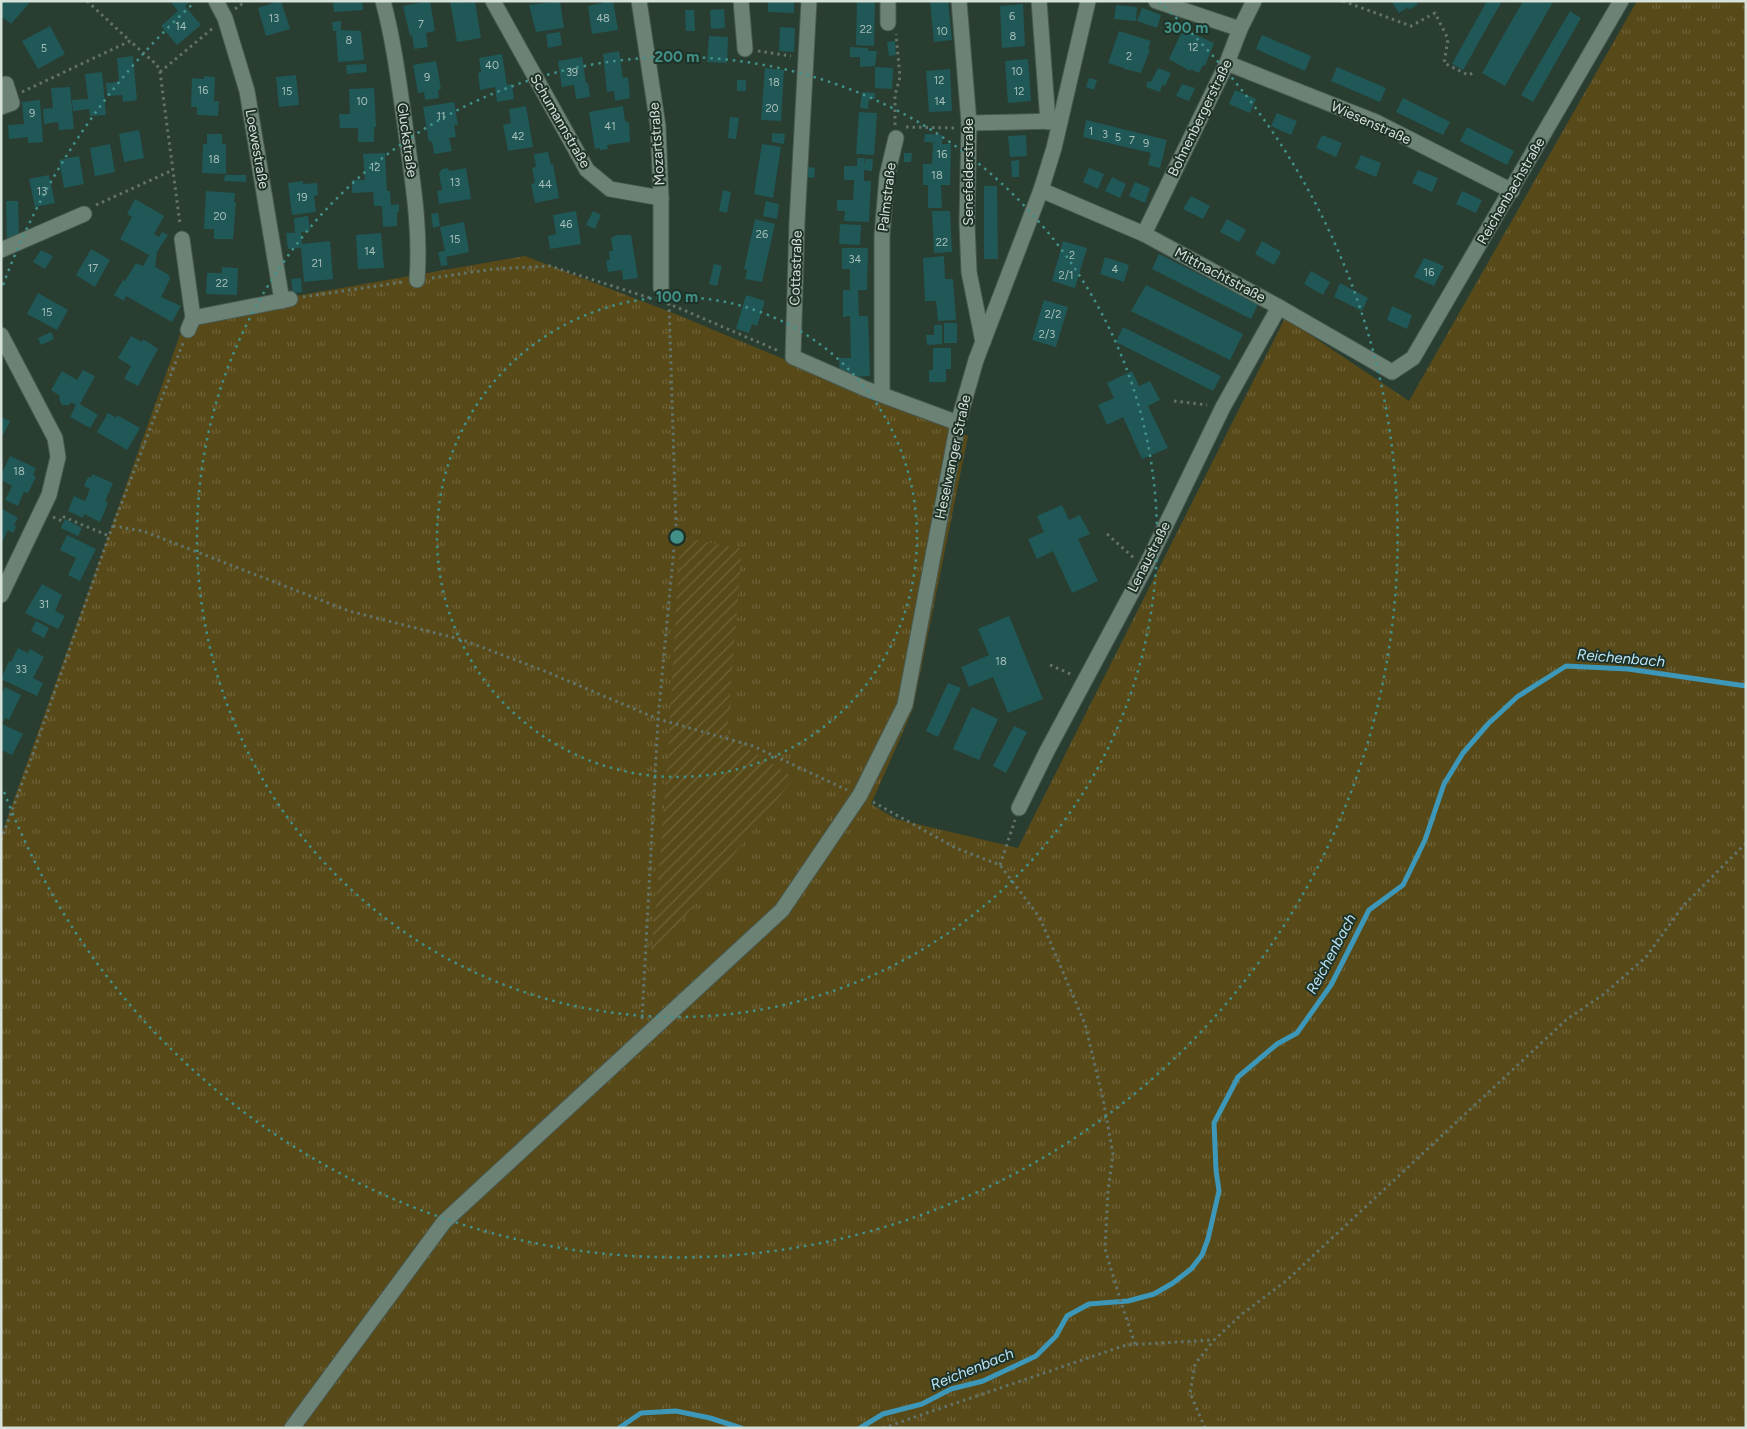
<svg xmlns="http://www.w3.org/2000/svg" width="1747" height="1429" font-family="Figtree,sans-serif">
<defs>
<pattern id="grass-tufts" width="24" height="20" patternUnits="userSpaceOnUse" patternTransform="scale(1.25)"><rect width="24" height="20" fill="#584918"/><path d="M3 7l-1-3M5 7V3M7 7l1-3M15 17l-1-3M17 17v-4M19 17l1-3" fill="none" stroke="#6f6339"/></pattern>
<pattern id="garden-furrows" width="10" height="10" patternUnits="userSpaceOnUse" patternTransform="scale(1.25)"><rect width="10" height="10" fill="#584918"/><path d="M-1 1l2-2M0 10L10 0M9 11l2-2" fill="none" stroke="#6f6339"/></pattern>
</defs>
<rect width="100%" height="100%" fill="#293d31"/>
<!-- grass -->
<polygon fill="url(#grass-tufts)" points="1637,1 1746,1 1746,234 1743,240 1746,241 1746,1428 1,1428 1,836 187,315 525,256 678,315 968,436 913,709 871,804 896,819 1018,848 1285,318 1409,401"/>
<!-- garden -->
<path fill="url(#garden-furrows)" d="M680 537 742 549 727 735 794 778 650 961C666 820 672 678 680 537Z"/>
<g fill="none" stroke-linecap="round" stroke-linejoin="round">
<!-- stream -->
<g stroke="#3d97b8" stroke-width="5">
<polyline points="619,1428 641,1413 676,1411 710,1418 741,1428"/>
<polyline points="860,1428 883,1414 922,1404 951,1389 983,1381 1036,1356 1056,1336 1067,1316 1089,1304 1128,1301 1154,1294 1173,1283 1191,1269 1202,1255 1208,1239 1219,1191 1216,1170 1214,1123 1238,1077 1277,1044 1297,1033 1331,985 1369,910 1403,885 1425,840 1444,784 1463,753 1488,724 1517,697 1566,666 1628,669 1746,686"/>
</g>
</g>
<!-- building -->
<g fill="#205857">
<polygon points="1,1 29,1 30,2 11,24 1,16"/>
<polygon points="170,1 190,1 185,6 201,25 177,45 161,26 178,11"/>
<polygon points="279,1 281,1 290,29 266,36 258,8"/>
<polygon points="333,1 362,1 363,10 334,12"/>
<polygon points="430,1 435,31 426,33 428,47 414,49 412,35 410,36 403,6"/>
<polygon points="450,1 465,1 465,3 475,2 481,38 457,42"/>
<polygon points="560,1 564,28 536,32 529,5"/>
<polygon points="603,1 613,1 618,30 592,34 588,6 603,3"/>
<polygon points="768,1 794,1 794,13 768,12"/>
<polygon points="857,1 875,1 874,46 856,45"/>
<polygon points="948,1 952,40 934,42 930,2"/>
<polygon points="1391,1 1416,1 1418,4 1409,10 1408,7 1399,13"/>
<polygon points="1487,1 1502,1 1463,70 1452,64"/>
<polygon points="1523,1 1553,2 1505,86 1482,73"/>
<polygon points="1023,4 1025,46 1002,48 1000,6"/>
<polygon points="1116,5 1137,7 1136,21 1114,19"/>
<polygon points="1142,8 1161,15 1157,28 1137,21"/>
<polygon points="724,9 725,28 711,29 710,10"/>
<polygon points="685,10 694,10 695,31 686,31"/>
<polygon points="1570,11 1581,18 1533,102 1521,95"/>
<polygon points="341,21 341,30 361,31 364,60 338,62 336,31 333,31 332,22"/>
<polygon points="50,26 65,54 38,69 22,41"/>
<polygon points="780,27 795,28 794,52 779,51"/>
<polygon points="1183,29 1214,43 1205,66 1203,65 1199,73 1190,69 1190,71 1169,59"/>
<polygon points="1119,31 1151,41 1148,49 1150,50 1141,73 1124,69 1124,68 1108,63"/>
<polygon points="560,32 562,45 548,48 546,34"/>
<polygon points="1262,35 1311,56 1305,71 1256,49"/>
<polygon points="709,36 728,37 727,63 707,62"/>
<polygon points="895,41 896,55 889,56 887,42"/>
<polygon points="850,47 868,48 868,51 877,51 875,66 860,67 860,57 850,57"/>
<polygon points="619,51 623,78 628,77 630,98 615,101 614,91 607,92 603,54"/>
<polygon points="502,54 507,85 512,84 514,99 497,102 495,87 480,90 478,73 481,72 479,58"/>
<polygon points="133,56 137,100 123,102 122,95 107,96 106,83 119,82 117,58"/>
<polygon points="582,57 586,83 588,83 590,97 576,99 574,85 562,87 558,61"/>
<polygon points="1028,59 1031,101 1008,103 1005,61"/>
<polygon points="436,61 441,89 438,90 439,98 425,100 424,92 418,93 413,65"/>
<polygon points="366,64 367,72 347,74 346,65"/>
<polygon points="875,67 893,68 892,89 875,88"/>
<polygon points="1337,67 1386,88 1380,102 1331,81"/>
<polygon points="765,68 784,70 781,121 761,120"/>
<polygon points="1158,68 1171,73 1165,86 1162,85 1160,92 1146,87 1148,81 1151,82"/>
<polygon points="950,69 952,111 929,112 926,71"/>
<polygon points="102,72 106,115 90,116 89,109 73,111 72,100 88,99 85,74"/>
<polygon points="296,75 299,105 279,107 276,77"/>
<polygon points="204,76 215,77 214,101 219,101 218,116 197,115 197,107 191,107 192,78 204,79"/>
<polygon points="1089,78 1097,80 1094,90 1086,87"/>
<rect x="737" y="80" width="9" height="11"/>
<polygon points="1182,84 1195,88 1189,101 1176,96"/>
<polygon points="70,87 74,129 59,130 58,122 44,124 43,109 53,108 51,88"/>
<polygon points="374,88 376,127 374,127 374,142 358,142 358,128 340,128 339,114 350,114 349,89"/>
<polygon points="1235,90 1256,99 1250,113 1229,104"/>
<polygon points="862,92 875,93 875,99 869,99 868,109 860,108"/>
<polygon points="1403,98 1450,122 1443,135 1396,112"/>
<polygon points="40,100 43,142 28,143 28,137 9,139 8,125 24,124 22,102"/>
<polygon points="454,102 458,125 454,125 456,137 449,138 452,151 434,154 432,141 429,142 423,107"/>
<polygon points="526,106 533,147 508,151 503,125 511,123 509,109"/>
<polygon points="623,106 625,121 629,123 630,142 607,145 608,149 600,150 600,148 595,149 589,112"/>
<polygon points="859,112 877,113 874,155 856,154"/>
<polygon points="1277,113 1297,121 1291,135 1271,126"/>
<polygon points="730,117 739,118 736,139 728,138"/>
<polygon points="1086,120 1167,140 1160,168 1148,165 1151,153 1083,137"/>
<polygon points="1467,127 1514,151 1507,165 1460,141"/>
<polygon points="139,130 144,158 124,162 119,134"/>
<polygon points="772,133 785,134 784,144 772,142"/>
<polygon points="207,134 222,134 222,144 226,144 226,174 202,173 203,144 207,144"/>
<polygon points="925,134 942,135 942,144 951,144 950,185 941,185 942,208 928,208 928,185 923,185 923,164 932,164 933,143 939,143 924,142"/>
<polygon points="1026,135 1027,156 1010,157 1008,136"/>
<polygon points="1322,135 1342,143 1336,157 1316,148"/>
<polygon points="110,144 115,172 95,176 90,148"/>
<polygon points="762,144 781,147 773,198 754,194"/>
<polygon points="548,152 551,165 553,164 559,198 535,203 531,184 535,183 532,168 536,167 534,154"/>
<polygon points="385,153 387,191 390,191 391,205 399,204 399,212 397,212 397,226 383,227 382,206 374,206 373,192 352,193 352,180 365,180 363,154"/>
<polygon points="904,153 912,153 911,162 904,162"/>
<polygon points="1361,155 1381,163 1376,177 1355,168"/>
<polygon points="79,156 84,184 64,188 59,160"/>
<polygon points="857,158 865,158 864,166 866,159 873,159 872,171 864,170 864,181 871,181 869,222 844,221 845,211 837,211 837,200 853,200 854,180 844,180 844,166 857,166"/>
<polygon points="1019,160 1019,177 1012,177 1011,161"/>
<polygon points="808,167 815,168 814,178 807,177"/>
<polygon points="448,168 449,171 466,168 471,199 439,204 437,191 442,190 439,174 442,169"/>
<polygon points="1089,168 1104,174 1098,189 1083,182"/>
<polygon points="1418,170 1438,178 1432,192 1412,183"/>
<polygon points="49,175 55,203 35,207 29,179"/>
<polygon points="225,175 246,175 246,182 224,181"/>
<polygon points="1112,177 1126,184 1120,198 1105,191"/>
<polygon points="303,181 303,184 317,183 318,195 314,196 316,212 292,215 288,183"/>
<polygon points="1135,182 1150,188 1145,203 1129,196"/>
<polygon points="984,186 997,186 998,259 984,259"/>
<polygon points="723,190 731,192 727,213 719,211"/>
<polygon points="206,191 235,193 234,202 236,202 233,239 214,239 214,229 204,229"/>
<polygon points="1462,191 1482,200 1476,213 1456,204"/>
<polygon points="1191,196 1210,206 1203,219 1183,209"/>
<polygon points="135,199 164,216 154,234 159,237 162,232 168,235 157,252 155,267 169,275 170,279 161,297 181,306 172,322 126,296 124,301 114,295 123,280 125,281 136,263 143,266 149,255 120,239 132,217 127,214"/>
<polygon points="6,201 18,201 19,238 7,239"/>
<polygon points="766,201 779,204 777,219 763,216"/>
<polygon points="576,211 581,244 550,249 548,236 556,234 553,215"/>
<polygon points="593,211 601,215 595,229 586,225"/>
<polygon points="932,211 950,211 952,252 934,253"/>
<polygon points="438,213 440,226 433,228 431,214"/>
<polygon points="308,216 310,231 301,232 302,244 330,241 333,279 304,282 301,248 288,249 286,233 295,233 294,218"/>
<polygon points="755,219 775,224 762,282 745,279 747,270 744,269"/>
<polygon points="1227,219 1246,230 1239,242 1220,232"/>
<polygon points="464,222 469,252 446,257 448,265 441,266 438,252 445,251 440,227"/>
<polygon points="840,224 861,225 860,245 839,244"/>
<polygon points="381,233 384,268 358,269 356,235"/>
<polygon points="617,235 631,235 638,278 623,280 622,270 608,272 606,261 610,260 609,251 613,251 611,238"/>
<polygon points="1063,241 1087,248 1075,288 1052,281"/>
<polygon points="1262,241 1281,252 1274,265 1255,254"/>
<polygon points="842,248 868,248 867,290 858,290 859,316 868,316 870,376 852,377 840,372 839,358 851,358 850,316 843,317 843,290 850,290 850,269 842,269"/>
<polygon points="91,249 110,260 95,287 76,275"/>
<polygon points="41,250 53,256 45,269 33,262"/>
<polygon points="1159,254 1258,304 1251,319 1152,269"/>
<polygon points="944,256 945,279 953,279 956,320 938,321 936,301 925,301 923,258"/>
<polygon points="1105,257 1129,265 1124,282 1100,274"/>
<polygon points="1424,258 1444,266 1434,286 1414,277"/>
<polygon points="714,264 722,266 717,286 709,284"/>
<polygon points="222,267 238,268 237,295 206,294 207,273 222,273"/>
<polygon points="1311,271 1330,282 1323,295 1304,284"/>
<polygon points="301,278 302,292 293,293 291,279"/>
<polygon points="1340,283 1368,298 1362,311 1334,297"/>
<polygon points="1146,285 1243,334 1230,360 1131,311"/>
<polygon points="38,293 68,310 57,330 27,314"/>
<polygon points="746,295 765,301 757,326 752,324 749,333 736,329"/>
<polygon points="1044,300 1068,307 1056,347 1032,340"/>
<polygon points="1392,306 1412,315 1407,329 1387,320"/>
<rect x="944" y="323" width="13" height="20"/>
<polygon points="934,325 942,325 942,344 927,345 926,335 934,335"/>
<polygon points="1123,327 1221,376 1213,391 1116,342"/>
<polygon points="51,332 54,339 41,345 38,338"/>
<polygon points="131,336 142,342 143,339 158,349 138,386 124,379 131,366 118,358"/>
<polygon points="933,348 951,348 951,369 946,369 946,382 929,382 929,370 933,370"/>
<polygon points="83,370 95,376 80,404 98,415 90,428 70,417 76,405 71,402 69,405 62,405 59,399 60,396 51,390 62,371 77,380"/>
<polygon points="1132,371 1139,386 1150,381 1160,400 1148,406 1168,448 1142,459 1123,417 1107,425 1098,405 1114,398 1107,383"/>
<polygon points="108,413 116,418 117,415 140,428 127,450 97,432"/>
<polygon points="1,417 10,421 3,435 1,434"/>
<polygon points="10,456 36,468 33,475 36,477 28,493 24,492 18,506 5,500 12,486 1,480 1,475"/>
<polygon points="92,474 113,483 105,501 108,503 100,522 84,514 83,518 68,511 74,496 85,501 90,489 84,486 88,477 91,478"/>
<polygon points="1062,505 1069,520 1080,515 1090,534 1078,539 1098,581 1072,593 1053,551 1037,559 1028,539 1044,532 1037,516"/>
<polygon points="1,508 18,518 14,525 16,527 13,533 8,530 1,544"/>
<polygon points="65,519 82,528 78,536 61,528"/>
<polygon points="67,535 96,549 80,581 68,575 76,558 60,550"/>
<polygon points="42,584 62,595 55,611 65,616 58,629 25,613"/>
<polygon points="1009,616 1043,699 1008,713 993,677 969,687 961,667 989,655 978,629"/>
<polygon points="36,621 49,628 44,638 31,631"/>
<polygon points="18,648 28,653 30,649 44,657 33,678 43,683 37,696 1,679 9,661 11,662"/>
<polygon points="948,683 961,688 938,737 926,731"/>
<polygon points="5,687 21,695 9,720 5,718 2,724 23,734 12,755 1,750 1,695"/>
<polygon points="972,707 998,719 979,760 953,749"/>
<polygon points="1014,726 1027,732 1006,773 993,766"/>
</g>
<g fill="none" stroke-linecap="round" stroke-linejoin="round">
<!-- minor casing -->
<g stroke="#47584f" stroke-width="17">
<g id="minor">
<polyline points="216,1 225,18 247,91 282,301"/>
<path d="M383 1C394 42 399 84 405 125 412 178 421 227 417 280"/>
<polyline points="493,1 587,170 610,189 661,198"/>
<polyline points="639,1 658,126 661,198 661,288"/>
<polyline points="741,1 745,49"/>
<polyline points="809,1 797,222 793,357 866,389 958,423"/>
<polyline points="888,1 888,23"/>
<polyline points="959,1 969,123 967,223 969,272 983,342"/>
<polyline points="1039,1 1048,122"/>
<polyline points="1156,1 1240,29"/>
<polyline points="1227,63 1376,122 1512,191"/>
<polyline points="1,107 12,103 6,84"/>
<polyline points="969,123 1058,121"/>
<polyline points="1041,190 1144,234 1279,307 1392,372 1413,358 1621,1"/>
<polyline points="1144,234 1227,63 1240,29 1254,1"/>
<polyline points="182,239 193,318 188,330"/>
<polyline points="1,250 84,214"/>
<polyline points="193,318 290,299"/>
<polyline points="1,335 55,438 58,457 49,495 1,595"/>
<polyline points="882,394 882,235 887,176 896,138"/>
<polyline points="1019,808 1047,751 1145,568 1223,407 1279,307"/>
<polyline points="292,1428 444,1222 782,910 860,795 905,705 958,423 976,360 1041,190 1054,148 1088,1"/>
</g>
</g>
<!-- path -->
<g stroke="#627369" stroke-width="3" stroke-dasharray="2.5 4" stroke-linecap="butt">
<polyline points="87,1 130,41"/>
<polyline points="1343,1 1411,26 1435,13 1448,39 1444,63 1468,75 1473,73"/>
<polyline points="235,9 246,1"/>
<polyline points="758,51 791,56"/>
<polyline points="160,72 213,28"/>
<polyline points="22,92 130,41 157,65 160,72 180,224"/>
<polyline points="895,125 895,95 900,77 896,34"/>
<polyline points="906,127 955,128"/>
<polyline points="96,205 173,170"/>
<polyline points="432,278 494,269 550,266 650,298"/>
<polyline points="303,297 403,282"/>
<polyline points="667,303 779,351"/>
<polyline points="1174,401 1207,405"/>
<polyline points="53,517 62,521 64,517 109,536"/>
<polyline points="113,526 143,531 349,611 463,640 547,672 658,719 753,746 847,790"/>
<polyline points="1107,534 1135,559"/>
<polyline points="1050,665 1073,675"/>
<polyline points="873,802 956,848 1000,865 1040,918 1085,1024 1103,1099 1113,1154 1108,1191 1105,1249 1121,1302"/>
<polyline points="1,840 33,754 109,536 183,343"/>
<polyline points="1000,865 1015,820"/>
<polyline points="642,1019 658,719 676,526 669,304 667,299"/>
<polyline points="1122,1305 1135,1344"/>
<polyline points="883,1428 1126,1345 1213,1340"/>
<polyline points="1205,1428 1190,1393 1195,1364 1214,1340 1242,1314 1286,1281 1566,1020 1604,994 1646,957 1683,906 1746,843"/>
</g>
<!-- minor -->
<use href="#minor" stroke="#6c8275" stroke-width="15"/>
</g>
<!-- distance rings -->
<g fill="none" stroke="#419189" stroke-width="2.5" stroke-dasharray="2.5 5">
<circle cx="677" cy="537" r="240"/>
<circle cx="677" cy="537" r="480"/>
<path d="M3 285A720 720 0 0 1 195 2M1159 2A720 720 0 1 1 3 789"/>
</g>
<g text-anchor="middle" dominant-baseline="central" stroke-width="4" stroke-linejoin="round" paint-order="stroke">
<!-- number labels -->
<g font-size="11" fill="#a8bfb9">
<text x="1012" y="16">6</text>
<text x="274" y="18">13</text>
<text x="603" y="18">48</text>
<text x="421" y="24">7</text>
<text x="181" y="26">14</text>
<text x="866" y="29">22</text>
<text x="942" y="31">10</text>
<text x="1013" y="36">8</text>
<text x="349" y="40">8</text>
<text x="1193" y="47">12</text>
<text x="44" y="48">5</text>
<text x="1129" y="56">2</text>
<text x="492" y="65">40</text>
<text x="1017" y="71">10</text>
<text x="572" y="72">39</text>
<text x="427" y="77">9</text>
<text x="939" y="80">12</text>
<text x="774" y="82">18</text>
<text x="203" y="90">16</text>
<text x="287" y="91">15</text>
<text x="1019" y="91">12</text>
<text x="362" y="101">10</text>
<text x="940" y="101">14</text>
<text x="772" y="108">20</text>
<text x="32" y="113">9</text>
<text x="441" y="116">11</text>
<text x="610" y="126">41</text>
<text x="1091" y="131">1</text>
<text x="1105" y="134">3</text>
<text x="518" y="136">42</text>
<text x="1118" y="137">5</text>
<text x="1132" y="140">7</text>
<text x="1146" y="143">9</text>
<text x="942" y="154">16</text>
<text x="214" y="159">18</text>
<text x="375" y="167">12</text>
<text x="937" y="175">18</text>
<text x="455" y="182">13</text>
<text x="545" y="184">44</text>
<text x="42" y="191">13</text>
<text x="302" y="197">19</text>
<text x="220" y="216">20</text>
<text x="566" y="224">46</text>
<text x="762" y="234">26</text>
<text x="455" y="239">15</text>
<text x="942" y="242">22</text>
<text x="370" y="251">14</text>
<text x="1072" y="255">2</text>
<text x="855" y="259">34</text>
<text x="317" y="263">21</text>
<text x="93" y="268">17</text>
<text x="1115" y="269">4</text>
<text x="1429" y="272">16</text>
<text x="1066" y="275">2/1</text>
<text x="222" y="283">22</text>
<text x="47" y="312">15</text>
<text x="1053" y="314">2/2</text>
<text x="1047" y="334">2/3</text>
<text x="19" y="471">18</text>
<text x="44" y="604">31</text>
<text x="1001" y="661">18</text>
<text x="21" y="669">33</text>
</g>
<!-- street labels -->
<g font-size="14" fill="#d6e1da" stroke="#1f3227">
<text transform="translate(1200 118) rotate(-64)">Bohnenbergerstraße</text>
<text transform="translate(560 121) rotate(60)">Schumannstraße</text>
<text transform="translate(1371 123) rotate(24)">Wiesenstraße</text>
<text transform="translate(407 140) rotate(82)">Gluckstraße</text>
<text transform="translate(657 144) rotate(-94)">Mozartstraße</text>
<text transform="translate(257 149) rotate(80)">Loewestraße</text>
<text transform="translate(968 172) rotate(-90)">Senefelderstraße</text>
<text transform="translate(1511 191) rotate(-60)">Reichenbachstraße</text>
<text transform="translate(887 197) rotate(-83)">Palmstraße</text>
<text transform="translate(796 268) rotate(-88)">Cottastraße</text>
<text transform="translate(1220 275) rotate(28)">Mittnachtstraße</text>
<text transform="translate(953 457) rotate(-78)">Heselwanger Straße</text>
<text transform="translate(1149 557) rotate(-63)">Lenaustraße</text>
</g>
<!-- water labels -->
<g font-size="15" font-style="italic" fill="#b9e4f6" stroke="#1f3227">
<text transform="translate(1621 658) rotate(5)">Reichenbach</text>
<text transform="translate(1331 954) rotate(-62)">Reichenbach</text>
<text transform="translate(972 1369) rotate(-22)">Reichenbach</text>
</g>
</g>
<circle cx="677" cy="537" r="8" fill="#419189" stroke="#1f3227" stroke-width="2.5"/>
<g font-size="15" text-anchor="middle" font-weight="bold" fill="#419189" stroke="#1f3227" stroke-width="4" stroke-linejoin="round" paint-order="stroke">
<text x="1186" y="33">300 m</text>
<text x="677" y="62">200 m</text>
<text x="677" y="302">100 m</text>
</g>
<!-- border -->
<rect width="1747" height="1429" fill="none" stroke="#d6e1da" stroke-width="5"/>
</svg>
